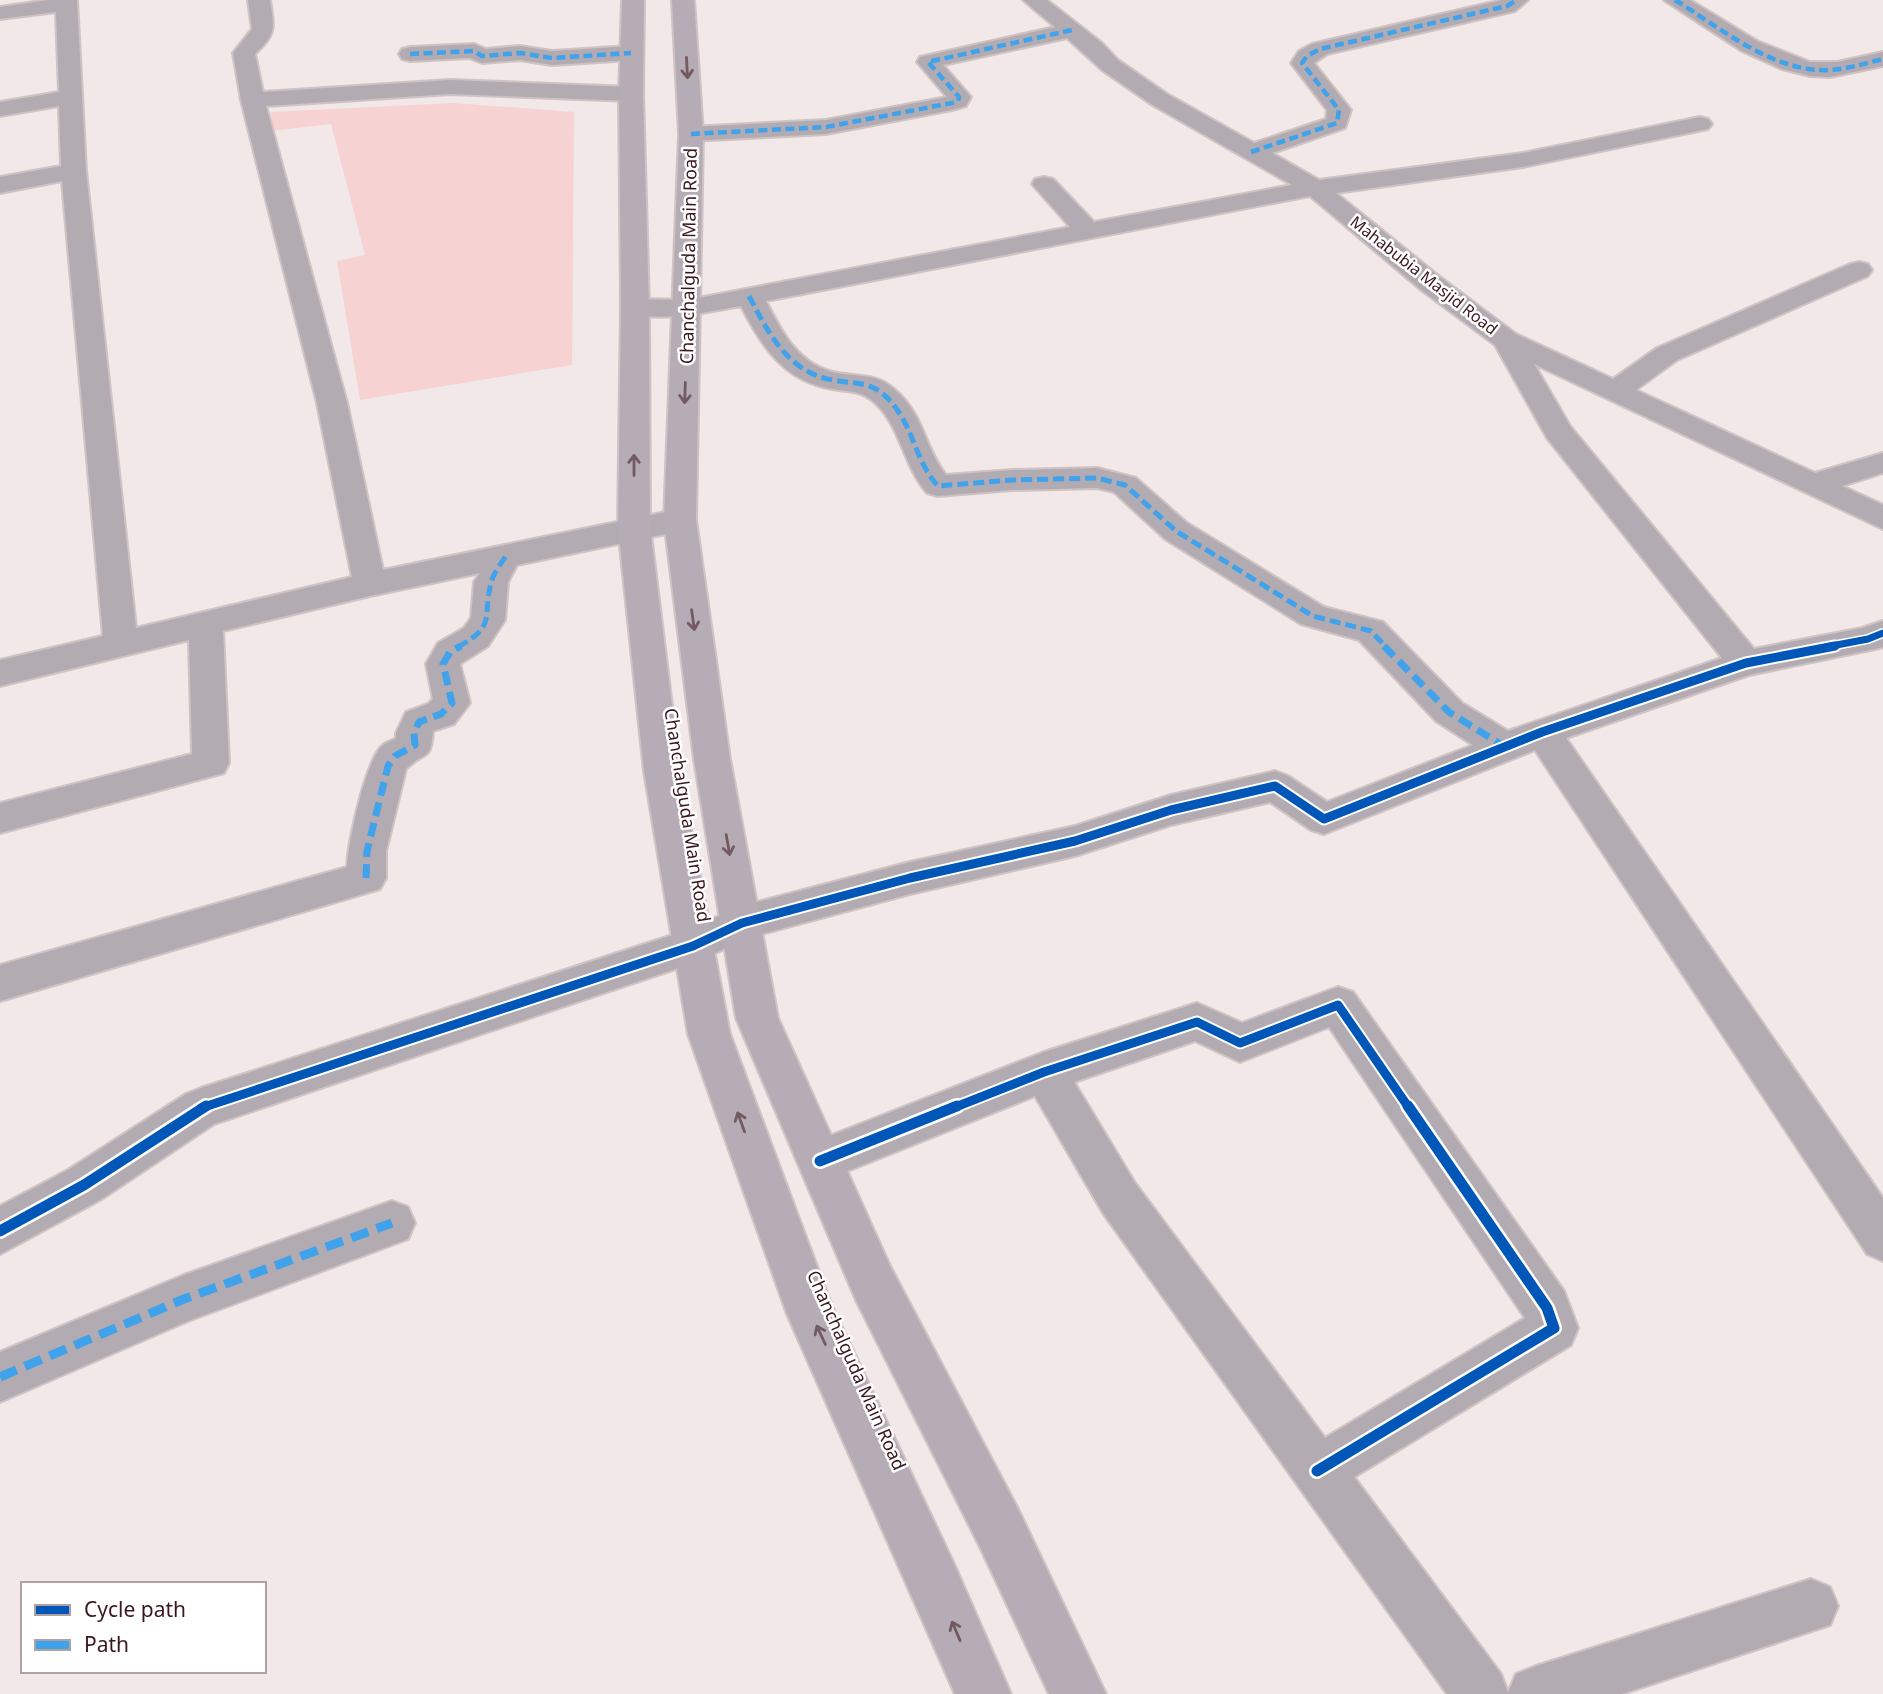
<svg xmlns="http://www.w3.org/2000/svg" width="1883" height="1694" font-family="'Noto Sans',sans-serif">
<rect width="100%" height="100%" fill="#f2e8e8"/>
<!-- green -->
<polygon fill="#f6d2d3" points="453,103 574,112 572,365 360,400 337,261 365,255 331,124 272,131 271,112"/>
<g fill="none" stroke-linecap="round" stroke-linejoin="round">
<!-- minor casing -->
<g stroke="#d0c3c4" stroke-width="4">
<g id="minor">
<path d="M48 0H77L86 171 136 628 352 577 317 403 241 100 233 53 252 29 248 0H270C274 29 277 33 255 54L263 92 450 80 631 87 639 89 643 94 639 99 631 101 450 94 266 106 347 403 383 570 680 509 691 512 696 520 691 528 680 531 517 565 508 582 505 620 488 646 460 664 470 703 454 724 433 731C431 763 424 750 406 769L386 851V878L380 889 0 1001V965L347 867C348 844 365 762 382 746 385 743 392 741 396 738V733L406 712 428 704 433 699 426 664 438 643 464 628 471 618 474 582 480 573 370 596 223 631 229 763 224 773 0 833V803L192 754 189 640 0 686V660L103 636 62 181 0 193V177L61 166 59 106 0 116V102L59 92 56 12 0 19V7Z"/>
<path d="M1023 0H1047L1102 43 1118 60 1167 94 1254 143 1326 119 1327 110 1291 63 1299 51 1312 44 1502 0H1528L1515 11 1327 54 1314 63 1351 110 1345 128 1272 153 1319 180 1523 153 1700 117 1708 119 1712 124 1708 129 1523 167 1336 193 1440 277 1516 334 1613 379 1657 348 1850 264 1859 262 1868 264 1872 270 1868 276 1677 360 1636 390 1815 473 1883 453V473L1842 486 1883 505V529L1534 364 1570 426 1754 649 1862 628 1883 621V647L1880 648 1749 675 1566 738 1883 1198V1261L1867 1254 1535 750 1324 834 1311 830 1270 802 1171 825 1075 856 910 894 751 937 693 963 214 1124 100 1200 0 1254V1206L68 1170 186 1094 201 1088 682 932 742 906 910 862 1075 826 1171 795 1275 771 1288 776 1327 802 1473 745 1436 721 1359 640 1301 624 1165 539 1114 492 1097 488 1012 490 938 496 927 493C903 466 901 425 873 401 860 390 848 392 832 389 784 381 762 347 741 306 703 313 663 322 625 313L621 307 625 301 635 299 688 300 1070 227 1032 184 1035 179 1044 177 1053 179 1094 222 1292 185 1151 104 1102 70 1067 38 943 65 971 97 966 106 952 110 826 134 691 141 683 139 679 134 683 129 691 127 826 120 947 97 917 62 920 57 1055 27ZM1310 196 1420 289 1495 345 1547 438 1722 658 1508 731 1462 703 1383 622 1324 607 1187 523 1136 478 1097 468 1012 470 946 475C924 448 925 415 894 389 874 371 852 378 829 371 796 361 780 329 766 301Z"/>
<polygon points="1664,0 1690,0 1757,41 1810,62 1837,62 1883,52 1883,66 1830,77 1810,76 1782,69 1742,51"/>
<polygon points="474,44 486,49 520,46 552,51 631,46 639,48 642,53 639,58 631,60 552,65 520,60 482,63 470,58 410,61 402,59 399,54 402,49 410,47"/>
<path d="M1338 987 1353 992 1564 1291 1578 1328 1571 1345 1354 1477 1501 1674 1508 1693 1516 1674 1536 1666 1811 1579 1830 1587 1838 1606 1830 1625 1622 1694H1447L1103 1213 1035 1096 820 1182 804 1176 798 1161 804 1146 1044 1052 1197 1003 1242 1023ZM1329 1027 1525 1318 1325 1438 1135 1183 1074 1082 1195 1041 1240 1062Z"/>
<polygon points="392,1201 408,1207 415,1223 408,1239 188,1321 0,1402 0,1352 184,1275"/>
</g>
</g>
<!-- major casing -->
<g stroke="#d0c3c4" stroke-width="4">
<g id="major">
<polygon points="622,0 644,0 643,94 649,307 650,527 680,771 730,1034 831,1304 954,1564 1011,1694 955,1694 787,1314 688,1034 644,771 618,527 621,307 619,94"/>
<polygon points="672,0 694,0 703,134 696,520 730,759 778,1018 890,1266 1018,1509 1106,1694 1049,1694 980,1547 856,1300 736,1018 694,759 664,520 679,134"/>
</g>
</g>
<!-- minor -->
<use href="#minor" fill="#b3abb2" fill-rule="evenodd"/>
<!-- major -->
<use href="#major" fill="#b6acb5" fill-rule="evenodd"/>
<!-- quiet-far3 -->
<g stroke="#3fa2ea" stroke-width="4.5" stroke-dasharray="9 4.5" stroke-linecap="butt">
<path d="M1675 0C1721 28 1773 73 1830 70 1848 69 1866 63 1883 59"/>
<polyline points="410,54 474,51 482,56 520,53 552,58 631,53"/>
<polyline points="691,134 826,127 952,103 958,101 959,97 928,62 1072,30"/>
<polyline points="1251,152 1337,123 1339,110 1302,63 1307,56 1320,49 1507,6 1517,0"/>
</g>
<!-- quiet-far2 -->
<g stroke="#3fa2ea" stroke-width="5" stroke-dasharray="11 5" stroke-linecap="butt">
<path d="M749 296C768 332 788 373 833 380 851 384 868 381 883 394 913 419 913 459 938 486L1012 480 1097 478 1125 485 1176 531 1313 616 1371 631 1386 647"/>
<path d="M458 647C497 625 482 619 491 583 493 573 502 563 507 554"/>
</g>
<!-- quiet-far1 -->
<g stroke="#3fa2ea" stroke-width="7" stroke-dasharray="14 7" stroke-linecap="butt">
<polyline points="1384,646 1449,712 1505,747"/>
<polyline points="366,878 367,851 388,766 395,756 415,745 414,733 419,722 441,714 452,703 443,664 450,652 461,646"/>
</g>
<!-- quiet -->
<polyline stroke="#3fa2ea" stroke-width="9" stroke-dasharray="18 9" stroke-linecap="butt" points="0,1377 184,1299 392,1223"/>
<!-- cycleway-far2 casing -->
<g stroke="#fff" stroke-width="10">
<polyline id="cycleway-far2" points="1826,647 1868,639 1883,633"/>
</g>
<!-- cycleway-far1 casing -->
<g stroke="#fff" stroke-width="13">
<g id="cycleway-far1">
<polyline points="201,1108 693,946 742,923 910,878 1075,841 1171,810 1275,786 1324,819 1542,732 1746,663 1835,646"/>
<polyline points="953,1108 1044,1072 1197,1022 1240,1043 1338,1005 1409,1108"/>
</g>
</g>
<!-- cycleway casing -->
<g stroke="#fff" stroke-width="16">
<g id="cycleway">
<polyline points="820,1161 957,1106"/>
<polyline points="0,1231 84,1185 206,1106"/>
<polyline points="1317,1471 1554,1328 1547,1308 1408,1106"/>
</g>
</g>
<!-- cycleway-far2 -->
<use href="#cycleway-far2" stroke="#0057b8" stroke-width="7"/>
<!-- cycleway-far1 -->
<use href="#cycleway-far1" stroke="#0057b8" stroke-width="9"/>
<!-- cycleway -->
<use href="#cycleway" stroke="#0057b8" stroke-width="11"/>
</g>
<!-- one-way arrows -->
<defs><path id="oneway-shaft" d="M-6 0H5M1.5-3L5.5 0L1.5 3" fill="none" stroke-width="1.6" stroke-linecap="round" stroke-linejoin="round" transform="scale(1.75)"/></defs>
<g stroke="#725a60">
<use href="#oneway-shaft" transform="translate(687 68) rotate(87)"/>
<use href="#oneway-shaft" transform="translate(685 393) rotate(92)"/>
<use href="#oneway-shaft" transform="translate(634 465) rotate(-90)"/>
<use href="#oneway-shaft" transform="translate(693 620) rotate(82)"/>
<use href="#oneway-shaft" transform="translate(728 845) rotate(80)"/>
<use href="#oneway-shaft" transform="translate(741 1122) rotate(-110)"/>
<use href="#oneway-shaft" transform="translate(821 1335) rotate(-115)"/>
<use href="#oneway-shaft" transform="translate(956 1631) rotate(-113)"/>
</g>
<g text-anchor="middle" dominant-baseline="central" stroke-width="5" stroke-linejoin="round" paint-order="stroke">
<!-- far-street labels -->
<g font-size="16" fill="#3a171b" stroke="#fff">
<text transform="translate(1424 275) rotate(38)">Mahabubia Masjid Road</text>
</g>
<!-- street labels -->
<g font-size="18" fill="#3a171b" stroke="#fff">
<text transform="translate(688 256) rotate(-89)">Chanchalguda Main Road</text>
<text transform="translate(688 815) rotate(81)">Chanchalguda Main Road</text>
<text transform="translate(857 1370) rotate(66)">Chanchalguda Main Road</text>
</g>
</g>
<!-- legend -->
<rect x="21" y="1582" width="245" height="91" fill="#ffffff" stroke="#b0a2a4" stroke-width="2"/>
<rect x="35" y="1605" width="35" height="10" fill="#0057b8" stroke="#b0a2a4" stroke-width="2"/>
<text x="84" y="1617" font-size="21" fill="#3a171b">Cycle path</text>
<rect x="35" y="1640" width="35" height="10" fill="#3fa2ea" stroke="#b0a2a4" stroke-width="2"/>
<text x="84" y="1652" font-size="21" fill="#3a171b">Path</text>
</svg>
